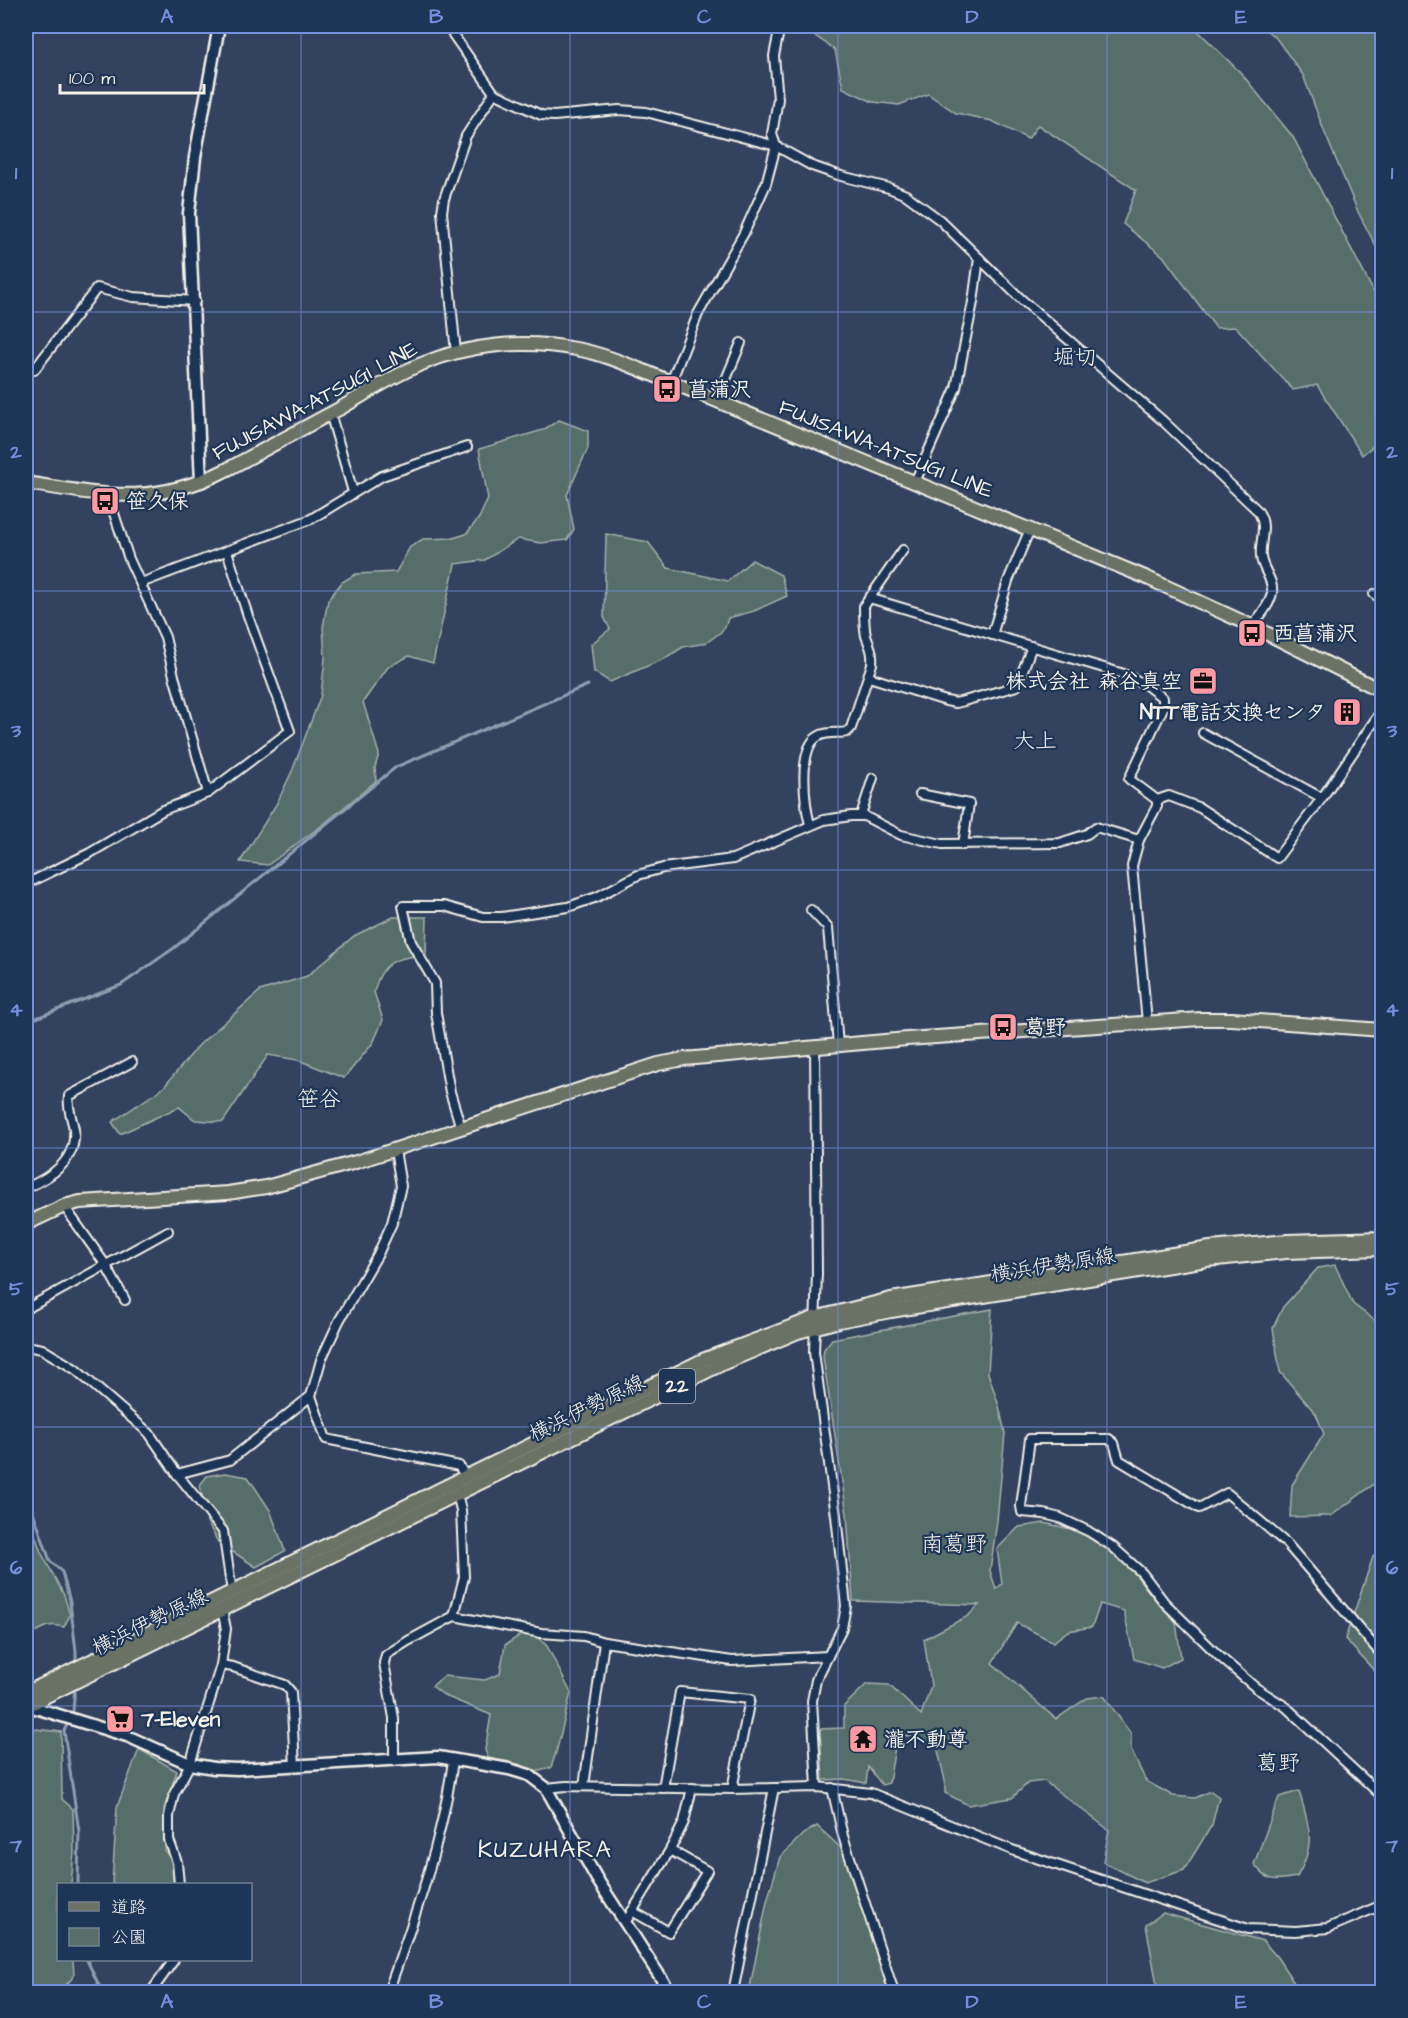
<svg xmlns="http://www.w3.org/2000/svg" width="1408" height="2018" font-family="'Architects Daughter','Klee One',sans-serif">
<rect width="100%" height="100%" fill="#32425f"/>
<filter id="ink" filterUnits="userSpaceOnUse"><feTurbulence type="fractalNoise" baseFrequency=".0167" numOctaves="2"/><feDisplacementMap in="SourceGraphic" scale="12" xChannelSelector="R" yChannelSelector="G"/><feConvolveMatrix kernelMatrix="1 2 1 2 8 2 1 2 1" color-interpolation-filters="sRGB"/></filter>
<g filter="url(#ink)">
<!-- green -->
<g fill="#576e6a" stroke="#a6b0a9" stroke-width="1.5">
<polygon points="801,26 1193,26 1241,73 1293,137 1382,308 1382,397 1376,410 1376,432 1373,446 1362,455 1317,385 1293,390 1236,327 1216,328 1163,256 1123,224 1136,190 1038,125 1028,139 992,121 956,113 928,94 899,105 873,102 843,88 835,50"/>
<polygon points="1261,26 1382,26 1382,258 1358,212 1324,131 1303,75 1276,38"/>
<polygon points="559,420 588,431 588,448 567,495 574,529 567,540 541,543 518,539 485,560 455,564 433,663 409,656 388,667 363,702 379,754 375,767 376,781 325,823 268,865 240,862 277,803 293,769 321,695 325,658 323,627 328,600 342,582 356,574 396,572 410,547 423,539 453,538 466,534 479,518 488,499 479,449 543,430"/>
<polygon points="606,534 648,542 668,568 728,581 752,560 781,575 787,596 754,611 728,618 726,625 721,632 706,643 683,647 664,659 610,682 594,672 591,644 610,629 604,617"/>
<path d="M393 917H427L426 955C396 958 382 960 374 992L383 1020 373 1043 344 1078 298 1060 268 1055 223 1122 195 1120 179 1107 120 1134 112 1122 163 1088 200 1044 260 991 307 976 354 936Z"/>
<polygon points="1335,1265 1353,1304 1382,1326 1382,1478 1331,1516 1290,1517 1292,1485 1324,1434 1316,1414 1280,1372 1273,1328 1283,1307 1318,1268"/>
<polygon points="992,1309 988,1373 999,1406 1005,1433 997,1521 990,1571 996,1589 1002,1584 997,1549 1019,1527 1044,1523 1093,1534 1125,1560 1152,1596 1176,1622 1181,1658 1162,1668 1134,1659 1124,1611 1100,1604 1092,1627 1068,1631 1053,1642 1017,1623 992,1663 1056,1719 1087,1698 1104,1696 1131,1734 1131,1750 1146,1781 1173,1796 1195,1798 1211,1791 1219,1797 1212,1825 1184,1870 1145,1883 1103,1862 1109,1830 1044,1781 1028,1783 1012,1798 968,1805 945,1793 945,1781 937,1746 912,1736 897,1735 889,1783 882,1785 868,1767 866,1783 844,1779 823,1780 820,1729 844,1728 844,1706 867,1684 889,1685 921,1715 931,1686 924,1639 968,1616 979,1605 853,1601 847,1514 823,1357 824,1349 832,1339"/>
<polygon points="225,1473 248,1477 270,1510 285,1551 256,1567 218,1542 207,1522 200,1485 207,1476"/>
<path d="M26 1509 41 1552 64 1595 70 1615 64 1627C46 1622 41 1630 26 1637Z"/>
<polygon points="1382,1550 1382,1679 1345,1639 1373,1557"/>
<polygon points="522,1634 535,1635 547,1646 571,1693 557,1749 551,1768 536,1772 518,1764 488,1758 485,1750 491,1715 445,1696 432,1686 444,1676 485,1680 500,1674 505,1645"/>
<polygon points="26,1728 61,1732 62,1799 73,1809 74,1852 71,1884 58,1884 58,1960 73,1960 74,1976 60,1992 31,1992 26,1975"/>
<polygon points="139,1749 177,1771 164,1808 165,1851 172,1861 174,1884 112,1884 117,1807"/>
<path d="M1299 1791C1309 1826 1317 1843 1297 1877 1274 1881 1269 1883 1254 1864L1279 1797Z"/>
<polygon points="817,1826 841,1848 874,1921 877,1957 892,1992 749,1992 767,1901 780,1857 803,1834"/>
<polygon points="1163,1913 1263,1941 1277,1957 1300,1992 1117,1992 1157,1985 1146,1925"/>
</g>
<g fill="none" stroke-linecap="round" stroke-linejoin="round">
<!-- stream -->
<g stroke="#8c9fb1" stroke-width="3">
<polyline points="26,1022 121,985 174,948 396,767 588,685"/>
<polyline points="26,1499 30,1503 50,1561 62,1572 70,1602 76,1651 76,1664"/>
<polyline points="75,1685 73,1712 64,1731 79,1831 78,1884"/>
<polyline points="87,1960 102,1992"/>
</g>
<!-- street casing -->
<g stroke="#f4f1e8" stroke-width="12">
<g id="street">
<path d="M447 26 494 93 541 115 554 116 619 110 646 112 776 146 812 166 841 176 889 188 906 195 940 220 1021 299 1162 420 1257 510C1269 526 1259 540 1261 557 1262 569 1274 580 1272 593 1270 605 1259 617 1252 626"/>
<polyline points="456,353 442,212 444,199 466,136 494,93"/>
<polyline points="26,368 34,370 97,288 133,297 195,301"/>
<polyline points="671,382 698,314 744,233 766,184 776,146 772,134 778,99 774,56 780,26"/>
<polyline points="717,401 741,343"/>
<polyline points="330,413 353,492"/>
<polyline points="915,482 956,388 973,302 979,258"/>
<polyline points="108,495 129,559 165,637 174,676 208,793"/>
<polyline points="141,583 311,519 382,476 467,447"/>
<polyline points="1374,594 1382,599"/>
<polyline points="869,598 1124,674 1146,685 1163,698 1163,708 1129,779 1157,800"/>
<polyline points="992,635 1008,581 1030,529"/>
<polyline points="869,677 946,701 956,703 964,701 1017,686 1032,646"/>
<polyline points="1203,733 1322,798"/>
<polyline points="920,794 969,804 963,845"/>
<polyline points="864,816 862,812 873,778"/>
<path d="M810 825C805 805 797 747 819 736 828 731 838 734 847 732L851 728 872 664C873 651 870 647 866 636 864 626 864 615 864 606L903 550"/>
<polyline points="26,884 90,853 163,810 208,793 290,731 248,616 227,551"/>
<polyline points="811,910 828,928 838,1045"/>
<polyline points="1147,1022 1132,866 1139,840 1157,806 1157,800 1169,796 1200,808 1277,858 1322,798 1382,710"/>
<polyline points="815,1047 817,1273 814,1352 836,1516 846,1606 842,1628 816,1680 812,1701 817,1787"/>
<polyline points="461,1128 450,1092 436,1013 435,983 411,942 403,906 444,906 483,917 502,917 568,907 597,897 638,875 663,868 733,859 824,820 851,816 864,816 901,835 942,844 1060,843 1087,834 1096,827 1139,840"/>
<polyline points="395,1150 401,1186 392,1223 378,1254 339,1321 321,1360 311,1396 326,1439 459,1466 466,1477"/>
<path d="M26 1188C51 1177 77 1161 74 1129 72 1118 67 1108 69 1096L132 1062"/>
<polyline points="64,1206 105,1264 125,1300"/>
<polyline points="26,1209 31,1221"/>
<polyline points="26,1309 168,1231"/>
<polyline points="26,1346 42,1349 75,1369 149,1433 177,1474 223,1531 232,1592"/>
<polyline points="177,1474 230,1460 311,1396"/>
<polyline points="454,1616 464,1577 461,1510 457,1494"/>
<polyline points="1382,1655 1287,1544 1227,1493 1199,1508 1119,1460 1114,1443 1109,1439 1030,1439 1021,1506 1022,1512 1044,1514 1060,1518 1088,1531 1113,1547 1142,1573 1164,1602 1219,1656 1256,1688 1286,1707 1382,1796"/>
<polyline points="221,1665 233,1667 285,1685 291,1692 295,1766"/>
<polyline points="394,1761 394,1718 384,1663 386,1655 408,1641 454,1616 541,1633 584,1636 604,1642 732,1661 828,1656"/>
<polyline points="584,1786 604,1642"/>
<polyline points="546,1788 566,1786 732,1789 817,1787 871,1793 1012,1850 1248,1929 1296,1931 1328,1928 1382,1905"/>
<polyline points="663,1788 680,1692 750,1699 732,1789"/>
<polyline points="832,1788 843,1836 894,1992"/>
<polyline points="179,1884 177,1862 169,1840 169,1816 174,1794 190,1764 221,1665 226,1629 222,1609"/>
<polyline points="632,1911 669,1932 707,1871 670,1850"/>
<polyline points="625,1923 670,1850 684,1822 692,1788"/>
<polyline points="151,1992 174,1960"/>
<path d="M388 1992C415 1917 443 1839 453 1760"/>
<polyline points="733,1992 774,1788"/>
</g>
</g>
<!-- secondary casing -->
<g stroke="#f4f1e8" stroke-width="15">
<g id="secondary">
<polyline points="201,482 189,213 195,157 219,26"/>
<polyline points="26,1705 127,1736 190,1764 214,1768 237,1769 438,1757 509,1769 529,1775 546,1788 597,1879 670,1992"/>
</g>
</g>
<!-- primary casing -->
<g stroke="#f4f1e8" stroke-width="16">
<g id="primary">
<path d="M26 483C103 495 153 507 226 470 264 450 301 429 339 409 365 394 391 377 419 365 468 344 524 339 576 349 609 355 640 370 671 382L1145 577 1252 626 1382 691"/>
<polyline points="26,1224 64,1206 80,1202 228,1193 266,1187 356,1162 658,1064 684,1059 907,1039 1201,1019 1232,1019 1382,1030"/>
<polyline points="26,1693 705,1359 814,1318 891,1299 1210,1248 1287,1241 1382,1238"/>
<polyline points="26,1706 722,1364 798,1332 839,1321 891,1311 1207,1260 1286,1252 1382,1249"/>
</g>
</g>
<!-- street -->
<use href="#street" stroke="#1d3557" stroke-width="8"/>
<!-- secondary -->
<use href="#secondary" stroke="#1d3557" stroke-width="10"/>
<!-- primary -->
<use href="#primary" stroke="#6b7165" stroke-width="12"/>
</g>
</g>
<!-- grid -->
<path fill="none" stroke="#738fde" stroke-width="1.5" stroke-opacity="0.55" d="M301 26V1992M570 26V1992M838 26V1992M1107 26V1992M26 312H1382M26 591H1382M26 870H1382M26 1148H1382M26 1427H1382M26 1706H1382"/>
<!-- icons -->
<defs>
<g id="bus-square" transform="scale(1.5)"><rect x="-9" y="-9" width="18" height="18" rx="4" fill="#ff9aa2" stroke="#1d3557"/><path d="M-5-6H5V4H4V6H2V4H-2V6H-4V4H-5ZM-3.5-4V0h7V-4ZM-3.5 1.2v1.5H-2V1.2ZM2 1.2v1.5H3.5V1.2Z" fill="#111"/></g>
<g id="office-square" transform="scale(1.5)"><rect x="-9" y="-9" width="18" height="18" rx="4" fill="#ff9aa2" stroke="#1d3557"/><path d="M-6-3h4V-5.5h4V-3h4V5H-6ZM-1-4.5V-3h2v-1.5ZM-6 0V1H6V0Z" fill="#111"/></g>
<g id="building-square" transform="scale(1.5)"><rect x="-9" y="-9" width="18" height="18" rx="4" fill="#ff9aa2" stroke="#1d3557"/><path d="M-4-6H4V6H1V3H-1V6H-4ZM-2.5-4.3h1.7v1.8h-1.7ZM.8-4.3h1.7v1.8H.8ZM-2.5-1h1.7V.8h-1.7ZM.8-1h1.7V.8H.8Z" fill="#111"/></g>
<g id="supermarket-square" transform="scale(1.5)"><rect x="-9" y="-9" width="18" height="18" rx="4" fill="#ff9aa2" stroke="#1d3557"/><path d="M-6-5.5h2.5l.6 2H6L4.5 2H-2.5L-4.4-4H-6ZM-1.5 3.2a1.3 1.3 0 1 0 .1 0ZM3 3.2a1.3 1.3 0 1 0 .1 0Z" fill="#111"/></g>
<g id="temple-square" transform="scale(1.5)"><rect x="-9" y="-9" width="18" height="18" rx="4" fill="#ff9aa2" stroke="#1d3557"/><path d="M0-6L5-2H3V0L6.5 2.5H4V6H1.5V3h-3V6H-4V2.5H-6.5L-3 0V-2H-5Z" fill="#111"/></g>
</defs>
<g fill-rule="evenodd">
<use href="#bus-square" x="667" y="389"/>
<use href="#bus-square" x="105" y="501"/>
<use href="#bus-square" x="1252" y="633"/>
<use href="#office-square" x="1203" y="681"/>
<use href="#building-square" x="1347" y="712"/>
<use href="#bus-square" x="1003" y="1027"/>
<use href="#supermarket-square" x="120" y="1719"/>
<use href="#temple-square" x="863" y="1739"/>
</g>
<g text-anchor="middle" dominant-baseline="central" stroke-width="4.5" stroke-linejoin="round" paint-order="stroke">
<!-- shield labels -->
<rect fill="#1d3557" stroke="#b4b9bc" stroke-width="1.5" x="659" y="1369" width="36" height="34" rx="4.5"/>
<g font-size="20" font-weight="bold" fill="#f4f1e8">
<text x="677" y="1386">22</text>
</g>
<!-- poi labels -->
<g font-size="21" font-weight="bold" fill="#f4f1e8" stroke="#1d3557" text-anchor="start">
<text x="688" y="389">菖蒲沢</text>
<text x="126" y="501">笹久保</text>
<text x="1273" y="633">西菖蒲沢</text>
<text x="1182" y="681" text-anchor="end">株式会社 森谷真空</text>
<text x="1326" y="712" text-anchor="end">NTT電話交換センタ</text>
<text x="1024" y="1027">葛野</text>
<text x="141" y="1719">7-Eleven</text>
<text x="884" y="1739">瀧不動尊</text>
</g>
<!-- street labels -->
<g font-size="21" fill="#f4f1e8" stroke="#1d3557">
<text transform="translate(315 401) rotate(-28)">FUJISAWA-ATSUGI LINE</text>
<text transform="translate(886 449) rotate(22)">FUJISAWA-ATSUGI LINE</text>
<text transform="translate(1053 1265) rotate(-9)">横浜伊勢原線</text>
<text transform="translate(587 1408) rotate(-26)">横浜伊勢原線</text>
<text transform="translate(150 1622) rotate(-26)">横浜伊勢原線</text>
</g>
<!-- neighbourhood labels -->
<g font-size="22" fill="#f4f1e8" stroke="#1d3557">
<text x="1075" y="357">堀切</text>
<text x="1035" y="741">大上</text>
<text x="319" y="1099">笹谷</text>
<text x="954" y="1544">南葛野</text>
<text x="1278" y="1763">葛野</text>
</g>
<!-- quarter labels -->
<g font-size="24" letter-spacing="1.5" fill="#f4f1e8" stroke="#1d3557">
<text x="545" y="1850">KUZUHARA</text>
</g>
</g>
<!-- margin -->
<rect width="1408" height="2018" fill="none" stroke="#1d3557" stroke-width="66"/>
<!-- legend -->
<rect x="57" y="1883" width="195" height="78" fill="#1d3557" stroke="#738091" stroke-width="1.5"/>
<rect x="69" y="1902" width="30" height="9" fill="#6b7165" stroke="#738091" stroke-width="1.5"/>
<text x="111" y="1913" font-size="18" fill="#f4f1e8">道路</text>
<rect x="69" y="1928" width="30" height="18" fill="#576e6a" stroke="#738091" stroke-width="1.5"/>
<text x="111" y="1943" font-size="18" fill="#f4f1e8">公園</text>
<!-- scale -->
<path d="M60 84v9h144v-9" fill="none" stroke="#f4f1e8" stroke-width="3"/>
<text x="69" y="84" font-size="18" fill="#f4f1e8" stroke="#1d3557" stroke-width="4.5" paint-order="stroke">100 m</text>
<rect x="33" y="33" width="1342" height="1952" fill="none" stroke="#738fde" stroke-width="2"/>
<g font-size="20" text-anchor="middle" font-weight="bold" fill="#738fde">
<text x="167" y="23">A</text>
<text x="436" y="23">B</text>
<text x="704" y="23">C</text>
<text x="972" y="23">D</text>
<text x="1241" y="23">E</text>
<text x="16" y="179">1</text>
<text x="1392" y="179">1</text>
<text x="16" y="458">2</text>
<text x="1392" y="458">2</text>
<text x="16" y="737">3</text>
<text x="1392" y="737">3</text>
<text x="16" y="1016">4</text>
<text x="1392" y="1016">4</text>
<text x="16" y="1295">5</text>
<text x="1392" y="1295">5</text>
<text x="16" y="1574">6</text>
<text x="1392" y="1574">6</text>
<text x="16" y="1852">7</text>
<text x="1392" y="1852">7</text>
<text x="167" y="2008">A</text>
<text x="436" y="2008">B</text>
<text x="704" y="2008">C</text>
<text x="972" y="2008">D</text>
<text x="1241" y="2008">E</text>
</g>
</svg>
